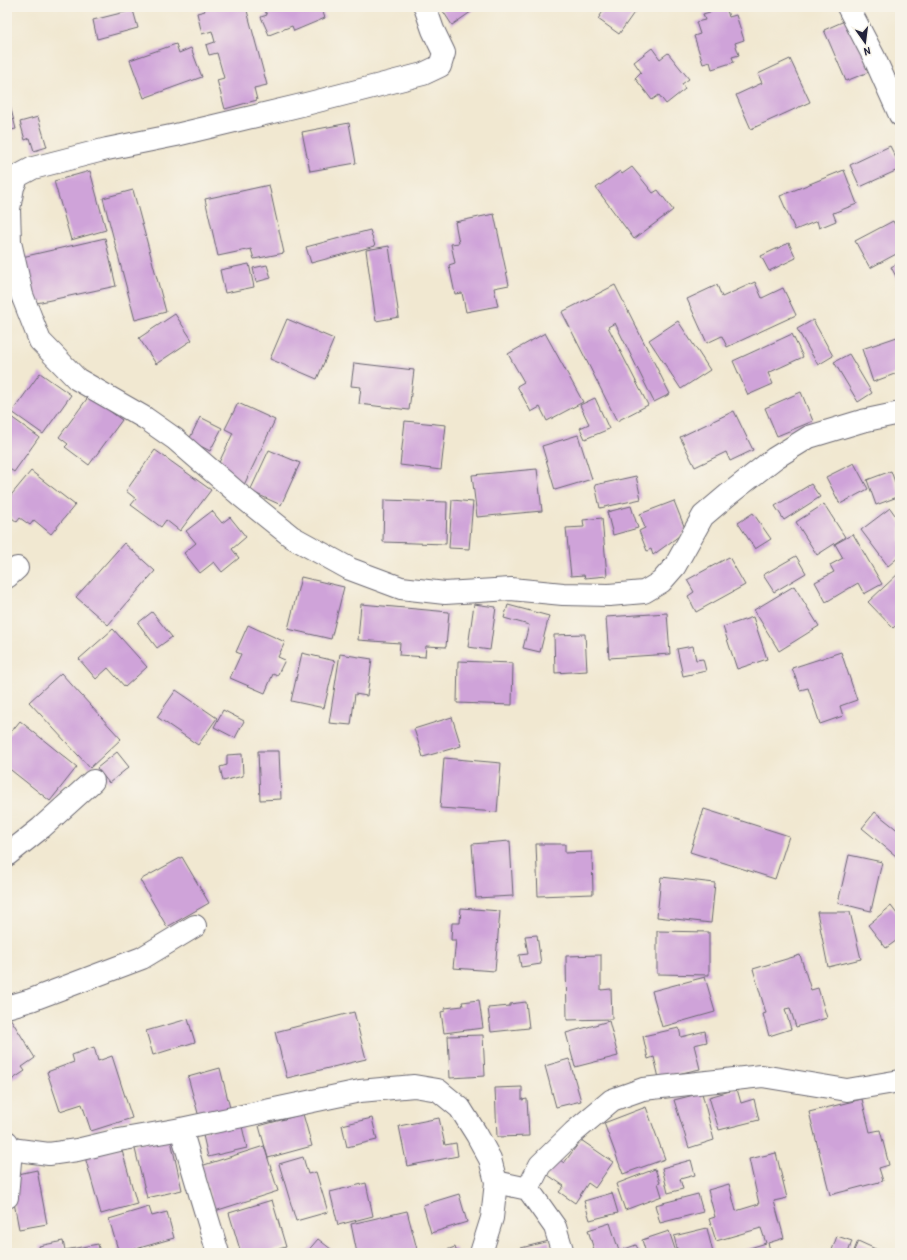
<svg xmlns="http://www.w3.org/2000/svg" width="907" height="1260" font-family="'Patrick Hand',sans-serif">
<rect width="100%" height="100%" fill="#f7f3e8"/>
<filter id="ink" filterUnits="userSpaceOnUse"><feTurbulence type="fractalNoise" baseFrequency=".025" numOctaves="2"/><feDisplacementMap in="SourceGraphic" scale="8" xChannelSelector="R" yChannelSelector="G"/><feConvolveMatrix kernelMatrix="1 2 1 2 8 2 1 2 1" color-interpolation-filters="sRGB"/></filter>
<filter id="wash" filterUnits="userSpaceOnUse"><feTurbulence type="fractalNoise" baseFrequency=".012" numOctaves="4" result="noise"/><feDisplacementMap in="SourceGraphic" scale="16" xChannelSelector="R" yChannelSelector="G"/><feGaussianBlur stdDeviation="0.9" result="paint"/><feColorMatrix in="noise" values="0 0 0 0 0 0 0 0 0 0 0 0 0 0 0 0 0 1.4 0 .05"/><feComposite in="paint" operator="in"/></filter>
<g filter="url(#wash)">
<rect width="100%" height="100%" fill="#f1e8d1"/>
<g id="blocks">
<!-- building -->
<g fill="#cfa3d9">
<polygon points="203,7 246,7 267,85 254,88 257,100 225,109 217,80 224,78 217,53 209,55 206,45 215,42 212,31 202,34 197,13 205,11"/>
<polygon points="263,7 321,7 325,18 294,31 292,26 269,35 261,17 267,15"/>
<polygon points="443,7 478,7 452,25 441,8"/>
<polygon points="606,7 638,7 619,34 598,19"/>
<polygon points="726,7 729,17 736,15 744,40 735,43 739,55 732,57 734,62 712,69 710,62 703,64 694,36 700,34 696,22 705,20 703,14"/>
<polygon points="133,10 138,28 97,39 93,20"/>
<polygon points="849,19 871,71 846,81 824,30"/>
<polygon points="176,44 179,53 191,48 202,77 144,98 130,60"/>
<polygon points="652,48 660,59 668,53 689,79 682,84 685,89 666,104 659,95 652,100 635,78 641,72 634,62"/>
<polygon points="790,59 810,102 751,129 736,95 762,83 758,74"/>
<polygon points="7,94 16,129 7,131"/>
<polygon points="38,117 47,147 34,151 30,138 25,140 20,122"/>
<polygon points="349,123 356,163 310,171 302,132"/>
<polygon points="890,146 900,166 900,169 860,187 850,165"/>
<polygon points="632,167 653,193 658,190 673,210 634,239 596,188 620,171 622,174"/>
<polygon points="844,170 857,204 833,213 836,221 819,228 817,221 795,230 780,196"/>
<polygon points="90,171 106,230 71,240 54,181"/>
<polygon points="269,185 284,253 254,259 251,249 218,256 205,199"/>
<polygon points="133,190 166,312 135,320 103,198"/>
<polygon points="494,214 509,285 494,288 498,306 466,312 462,293 455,294 449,265 455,263 451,244 459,243 455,222"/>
<polygon points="893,221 900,235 900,252 870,268 855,241"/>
<polygon points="370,230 375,246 311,263 306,247"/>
<polygon points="105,238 116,286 32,304 22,257"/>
<polygon points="789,243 796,258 769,271 761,256"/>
<polygon points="389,246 399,317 376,321 366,250"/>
<polygon points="900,262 900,284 891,267"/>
<polygon points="249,264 254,287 225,293 220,270"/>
<polygon points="267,265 271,278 256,282 253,268"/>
<polygon points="755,282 762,298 783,288 796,315 727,347 722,336 707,343 687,299 717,285 722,297"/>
<polygon points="615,285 670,394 654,402 615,323 608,327 648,405 617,421 562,312"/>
<polygon points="175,314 192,340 156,364 139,338"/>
<polygon points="287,319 334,339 317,379 270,359"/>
<polygon points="813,320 833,356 818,365 797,329"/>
<polygon points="678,321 710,370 681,389 649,340"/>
<polygon points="545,333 583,402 547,421 540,407 531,412 517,386 524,382 508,354"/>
<polygon points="792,334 803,357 768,373 773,384 748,395 733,361"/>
<polygon points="900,336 900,372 873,382 862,349"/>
<polygon points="849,354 872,393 858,402 834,362"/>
<polygon points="354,363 414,370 409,410 359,404 361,387 351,386"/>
<polygon points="40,373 71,395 43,434 12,412"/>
<polygon points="801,392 813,421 777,436 765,408"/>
<polygon points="89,396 122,420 89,465 65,447 68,444 59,437"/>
<polygon points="595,398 609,429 585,439 580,428 589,424 580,405"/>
<polygon points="238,403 275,420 244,485 215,471 233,433 225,429"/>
<polygon points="734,411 753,450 730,461 726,452 695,467 680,437"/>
<polygon points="7,414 39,437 14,472 7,467"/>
<polygon points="200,417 222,428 210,451 189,440"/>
<polygon points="405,421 446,425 441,470 400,465"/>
<polygon points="578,435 592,479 555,490 542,446"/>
<polygon points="155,450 211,490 180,531 166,520 161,527 131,505 136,499 126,491"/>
<polygon points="269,450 300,463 281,505 250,491"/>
<polygon points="854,463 868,489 840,504 826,477"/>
<polygon points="537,469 542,511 477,517 472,475"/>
<polygon points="31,471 75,505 51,534 34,520 30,525 20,518 17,522 7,514 7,500"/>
<polygon points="891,471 900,496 876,505 867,480"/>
<polygon points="636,476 641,499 600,508 595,485"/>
<polygon points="811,484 820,497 784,520 775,506"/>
<polygon points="384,500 447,502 446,544 383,542"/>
<polygon points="452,500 473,502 469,549 449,548"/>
<polygon points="674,501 686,531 653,555 651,549 647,551 639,531 645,528 640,514"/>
<polygon points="824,504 845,537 817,555 796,522"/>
<polygon points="631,506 638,528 613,535 607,512"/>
<polygon points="890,508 900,522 900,556 888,566 861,530"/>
<polygon points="212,511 222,523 230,517 246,537 232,549 239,558 222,572 214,562 200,573 184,553 196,543 186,531"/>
<polygon points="753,513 771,539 755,549 738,523"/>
<polygon points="602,518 607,576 585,578 584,575 571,576 566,528 584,527 583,520"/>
<polygon points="853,534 882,584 864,594 858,583 826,602 815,582 834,572 830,565 843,558 835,544"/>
<polygon points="124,543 155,571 108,625 76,597"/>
<polygon points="796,556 806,573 774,592 763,575"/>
<polygon points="729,557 745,585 696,612 688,596 694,592 687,580"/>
<polygon points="900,572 900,622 893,628 868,602"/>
<polygon points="301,577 344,587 331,639 288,629"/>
<polygon points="794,586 819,626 779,651 754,610"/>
<polygon points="361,604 449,612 446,647 426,646 425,657 399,655 400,643 358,640"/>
<polygon points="474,604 496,607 490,650 468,647"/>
<polygon points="508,605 549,616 540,652 523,648 529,625 504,618"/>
<polygon points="152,612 172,637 157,648 138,623"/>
<polygon points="667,613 670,654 609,658 606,617"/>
<polygon points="753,617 767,659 737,669 723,627"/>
<polygon points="248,625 285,642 278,657 285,660 277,676 273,674 265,693 230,678 241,654 236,652"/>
<polygon points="113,629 147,667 125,687 108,668 96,679 79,659"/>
<polygon points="585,634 587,671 555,673 554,635"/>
<polygon points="693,646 696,660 703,659 706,671 683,676 677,649"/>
<polygon points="841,652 857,700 840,706 843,716 820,724 808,688 800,690 792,668"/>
<polygon points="302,653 335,661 324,708 291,701"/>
<polygon points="340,654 372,659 367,696 355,694 351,725 329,723"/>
<polygon points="458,661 513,663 512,705 457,703"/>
<polygon points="61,673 121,739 90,768 29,702"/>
<polygon points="176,690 217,718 198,745 157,717"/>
<polygon points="223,710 244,721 235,738 214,727"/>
<polygon points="452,717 461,746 423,757 414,729"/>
<polygon points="20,721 77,767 50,801 7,767 7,737"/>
<polygon points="258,751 279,751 281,799 260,800"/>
<polygon points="117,752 129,767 109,783 97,768"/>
<polygon points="242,754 243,776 223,781 220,767 227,765 227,755"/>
<polygon points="444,758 501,763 497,812 440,808"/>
<polygon points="704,809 789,836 775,879 690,852"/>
<polygon points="875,812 900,832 900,851 896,856 862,828"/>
<polygon points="510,841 513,896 476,898 472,844"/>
<polygon points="536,844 565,844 565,853 592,852 593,894 538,896"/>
<polygon points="849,855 882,862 871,911 838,903"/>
<polygon points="182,857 209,903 167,927 140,880"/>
<polygon points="661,877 715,883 711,923 657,917"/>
<polygon points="891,906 900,918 900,938 886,948 868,925"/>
<polygon points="461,908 500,911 495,971 453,968 456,940 451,940 452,923 460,923"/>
<polygon points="817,912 850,912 861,959 828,967"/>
<polygon points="657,931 709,932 709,975 657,974"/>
<polygon points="537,935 541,964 521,967 519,955 528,954 525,936"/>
<polygon points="601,955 601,990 611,989 612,1019 567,1020 566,956"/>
<polygon points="800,955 811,990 818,988 827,1018 796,1027 790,1008 785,1009 791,1029 769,1036 763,1014 766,1013 753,969"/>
<polygon points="705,977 715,1012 662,1027 652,991"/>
<polygon points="479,1000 483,1028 444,1033 441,1012 445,1011 445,1008 463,1006 462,1002"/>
<polygon points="526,1002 529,1028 491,1032 488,1008 510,1006 510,1004"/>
<polygon points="354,1012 366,1059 287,1078 275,1032"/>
<polygon points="7,1013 35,1058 22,1067 25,1071 7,1083"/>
<polygon points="188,1019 195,1042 153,1055 146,1031"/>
<polygon points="609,1021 618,1056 575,1067 566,1033"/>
<polygon points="679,1028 681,1037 705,1031 707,1042 694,1045 700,1069 659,1078 654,1057 648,1059 643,1036"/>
<polygon points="483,1035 485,1076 450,1078 448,1036"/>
<polygon points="94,1047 98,1061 112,1056 132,1118 91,1131 82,1104 60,1111 47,1072 74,1062 72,1055"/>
<polygon points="569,1059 581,1101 556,1107 545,1066"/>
<polygon points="220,1068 230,1108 199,1117 188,1077"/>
<polygon points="522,1087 522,1100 527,1099 529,1136 497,1137 495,1088"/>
<polygon points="737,1089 741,1103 754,1099 759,1120 719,1130 709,1097"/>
<polygon points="702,1093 714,1140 689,1148 674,1100"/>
<polygon points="862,1099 870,1132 880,1130 889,1165 879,1168 883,1181 830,1195 809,1112"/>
<polygon points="646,1107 665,1159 623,1174 604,1123"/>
<polygon points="303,1114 312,1146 268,1158 259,1126"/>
<polygon points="372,1118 377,1140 347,1147 342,1125"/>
<polygon points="439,1118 445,1145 456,1143 458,1156 407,1166 399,1126"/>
<polygon points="241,1122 247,1148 208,1157 202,1131"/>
<polygon points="170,1136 182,1190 147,1198 134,1145"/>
<polygon points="581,1140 613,1162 595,1188 588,1183 575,1203 559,1192 564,1186 545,1173 556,1157 564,1163"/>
<polygon points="264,1146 278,1191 215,1211 201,1166"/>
<polygon points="121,1147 137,1204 101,1214 85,1157"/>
<polygon points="776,1153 787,1198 774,1201 784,1238 768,1243 771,1253 734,1253 766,1243 761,1228 716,1241 709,1219 715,1217 708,1190 729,1184 736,1211 759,1204 749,1159"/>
<polygon points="303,1157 308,1174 316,1172 328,1212 296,1221 279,1164"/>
<polygon points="691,1160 695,1175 680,1179 683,1189 668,1193 662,1168"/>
<polygon points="655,1169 660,1182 658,1183 662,1196 625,1210 616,1184"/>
<polygon points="37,1170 47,1224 19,1229 9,1176"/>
<polygon points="366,1183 373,1216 338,1225 330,1192"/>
<polygon points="612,1193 618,1213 590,1220 584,1201"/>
<polygon points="459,1194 467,1222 431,1233 423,1205"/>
<polygon points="698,1194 703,1212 660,1223 655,1205"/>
<polygon points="272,1200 286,1247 264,1253 241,1253 229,1213"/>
<polygon points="149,1207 152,1216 167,1212 174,1238 122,1253 119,1253 109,1219"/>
<polygon points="407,1211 418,1253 357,1253 351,1224"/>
<polygon points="610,1223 619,1251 636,1245 640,1253 595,1253 588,1230"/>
<polygon points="707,1228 713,1253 678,1253 674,1236"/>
<polygon points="669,1231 676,1252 646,1253 642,1240"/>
<polygon points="837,1236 852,1241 848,1253 831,1253"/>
<polygon points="318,1239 336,1253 306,1253"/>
<polygon points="63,1241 65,1250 98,1244 100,1253 40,1253 39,1246"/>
<polygon points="549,1241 551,1253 505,1253 505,1252"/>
<polygon points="858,1241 880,1251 879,1253 853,1253"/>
<polygon points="455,1247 457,1253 438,1253"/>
</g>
</g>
</g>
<g filter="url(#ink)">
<use href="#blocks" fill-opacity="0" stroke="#6a6770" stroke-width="1"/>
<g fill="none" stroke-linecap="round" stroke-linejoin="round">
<!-- street casing -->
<g stroke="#6a6770" stroke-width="24">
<g id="street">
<polyline points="425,7 433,30 444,53 440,66 423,74 306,104 176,135 107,149 33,168 18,176 13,187 9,209 10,242 22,295 40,341 77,379 145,418 175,439 241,496 292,537 350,569 401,588 445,593 511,589 563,594 609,595 644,592 661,582 675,566 703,516 729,494 775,458 809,437 862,421 900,413"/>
<polyline points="848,7 874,57 900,115"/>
<polyline points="7,577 17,568"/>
<polyline points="7,855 41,828 93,781"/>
<polyline points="7,1007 31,1000 142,958 195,926"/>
<polyline points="181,1129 201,1197 218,1253"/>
<polyline points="7,1142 11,1149 7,1197"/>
<polyline points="11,1149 49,1154 77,1150 119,1140 181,1129 360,1091 414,1086 438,1090 460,1108 477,1135 490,1159 496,1182 492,1218 481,1253"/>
<polyline points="496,1182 528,1189 555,1227 563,1253"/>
<polyline points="528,1189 540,1165 574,1132 612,1100 643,1089 762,1076 847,1090 900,1081"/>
</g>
</g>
<!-- street -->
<use href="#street" stroke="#fff" stroke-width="22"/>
</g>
</g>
<!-- margin -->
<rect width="907" height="1260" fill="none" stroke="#f7f3e8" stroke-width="24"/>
<!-- north arrow -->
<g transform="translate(865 42) rotate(166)" stroke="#f7f3e8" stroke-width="3" paint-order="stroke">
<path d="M0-3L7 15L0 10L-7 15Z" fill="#22223b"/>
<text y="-6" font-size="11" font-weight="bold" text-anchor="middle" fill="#22223b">N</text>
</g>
</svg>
